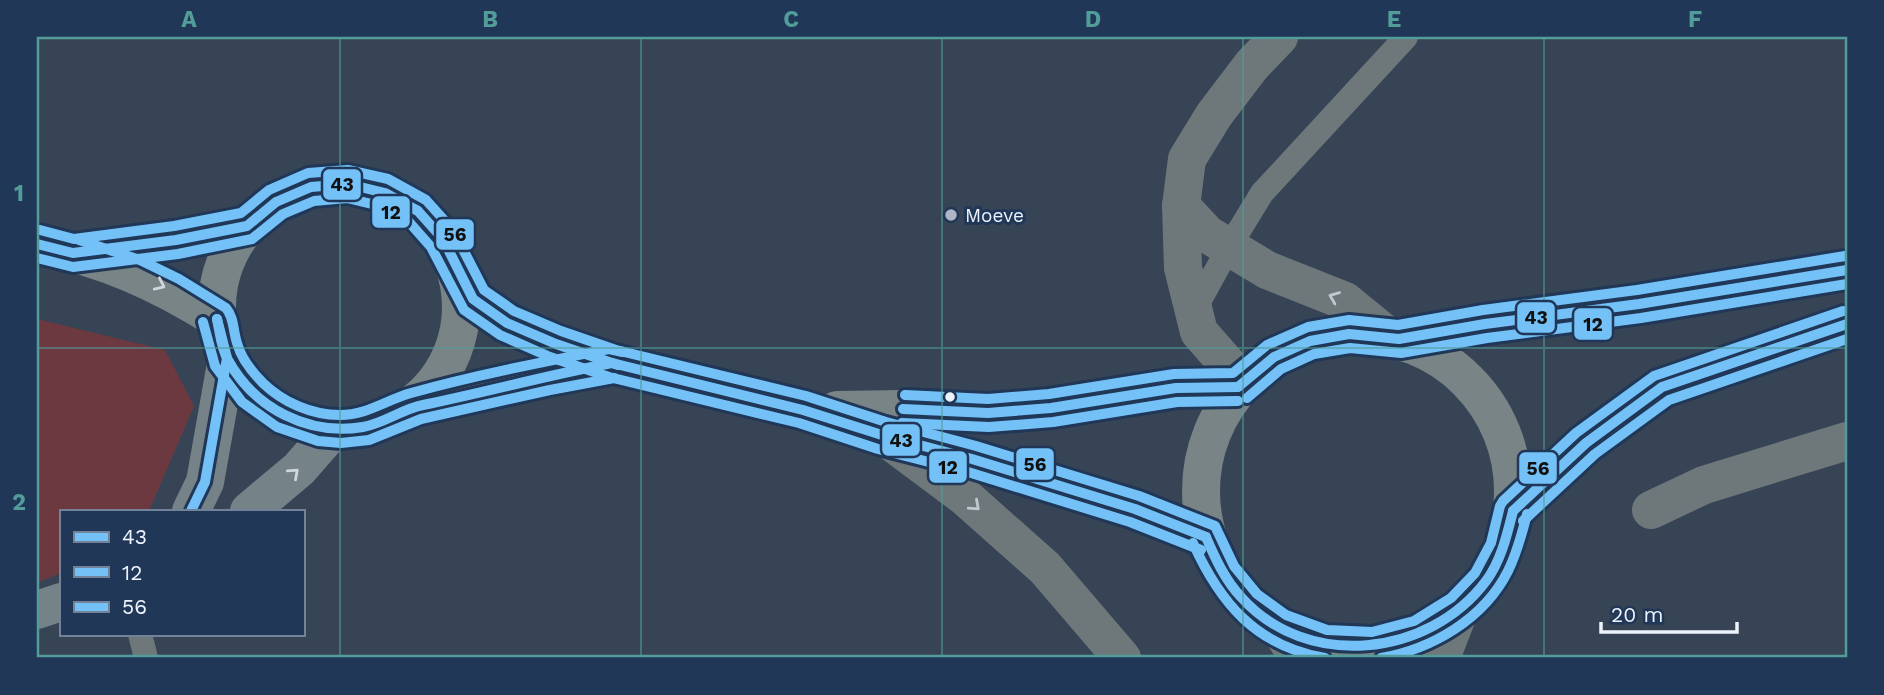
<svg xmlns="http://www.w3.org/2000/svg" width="1884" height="695" font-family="'Work Sans',sans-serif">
<rect width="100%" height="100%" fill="#374456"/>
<!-- green -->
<polygon fill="#6d3940" points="37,319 165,350 194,406 149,511 61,511 61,573 37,583"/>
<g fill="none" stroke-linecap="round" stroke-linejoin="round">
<!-- service -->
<g stroke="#6e787b" stroke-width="24">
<polyline points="1194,311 1229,247 1262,193 1406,37"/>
<polyline points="140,634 146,658"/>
</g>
<!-- minor -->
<g stroke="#6e787b" stroke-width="38">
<polyline points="1181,206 1207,234 1267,270 1345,301 1389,337"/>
<polyline points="1243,382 1199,332 1183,268 1181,206 1187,159 1214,115 1252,65 1279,37"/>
<polyline points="882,435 965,497 1045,568 1122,658"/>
<polyline points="1651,510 1704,485 1847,441"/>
<polyline points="1279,627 1298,658"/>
<polyline points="1441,658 1460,609"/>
</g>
<!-- secondary -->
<g stroke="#788486" stroke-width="38">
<circle cx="339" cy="307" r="122"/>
<path d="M37 244C107 260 155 280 217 319"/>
<polyline points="83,251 176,240 247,226"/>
<polyline points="458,274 473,299 507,323 556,344 612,363 803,410 882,435 972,459 1135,509 1206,537"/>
<circle cx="1357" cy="491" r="156"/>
<polyline points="1399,339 1485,324 1639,304 1847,270"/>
<polyline points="410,409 523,380 610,364"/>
<polyline points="837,410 901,409 988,413 1051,408 1176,388 1238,387"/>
<polyline points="1513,511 1586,443 1662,387 1810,335 1847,324"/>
</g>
<!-- primary -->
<g stroke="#758287" stroke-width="38">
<polyline points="191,511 205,482 227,358"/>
<polyline points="249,511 299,469 334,429"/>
<polyline points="37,610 61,602"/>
</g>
<!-- bus-1 casing -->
<g stroke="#203757" stroke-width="16">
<g id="bus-1">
<polyline points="37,244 73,253 176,240 247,226 276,202 311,187 348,184 385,193 418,211 443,239 473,299 507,323 556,344 612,363 803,410 882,435 972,459 1135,509 1206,537"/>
<path d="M217 319C220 333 221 348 228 360 255 409 309 436 363 427 385 423 402 409 423 405 486 392 549 375 612 363L618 365"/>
<polyline points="1238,387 1274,357 1310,341 1349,334 1399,339 1485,324 1639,304 1847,270"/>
<polyline points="903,409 988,413 1051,408 1176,388 1238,387"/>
<polyline points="191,511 205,482 227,358 217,319"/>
<polyline points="1513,511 1586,443 1662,387 1847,324"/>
<path d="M1206 537C1215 558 1225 580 1241 597 1307 671 1429 657 1486 581 1501 561 1507 535 1513 511"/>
</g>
</g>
<!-- bus-2 casing -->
<g stroke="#203757" stroke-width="16">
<g id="bus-2">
<polyline points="37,258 73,267 178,254 252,239 283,214 314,201 347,198 380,206 409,222 431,247 464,310 500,335 550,357 609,377 799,423 878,449 968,472 1130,522 1201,550"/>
<polyline points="203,322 215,366 242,402 277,427 318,441 341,443 369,440 421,419 550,390 614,378"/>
<polyline points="1247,398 1281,369 1314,354 1350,348 1401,353 1487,338 1641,318 1847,284"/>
<polyline points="902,423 989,427 1053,422 1177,402 1238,401"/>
<polyline points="1523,521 1595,454 1669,400 1847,339"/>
<path d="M1193 543C1220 603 1256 646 1325 658"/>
<path d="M1381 658C1432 649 1484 619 1508 571 1517 553 1522 534 1527 514"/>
</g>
</g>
<!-- bus-3 casing -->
<g stroke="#203757" stroke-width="16">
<g id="bus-3">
<polyline points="40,230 74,239 174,226 241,213 269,190 308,173 348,170 388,179 426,200 453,230 484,290 514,311 561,331 616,350 806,396 886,422 976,446 1139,496 1215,526 1234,566 1257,594 1286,615 1327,630 1372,632 1414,621 1451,598 1475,573 1491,543 1500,506 1503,501 1576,433 1654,376 1843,311"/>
<path d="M79 240 140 260 179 279 226 308C234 317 233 331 237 343 241 358 252 372 263 383 283 402 311 415 340 415 367 415 386 400 411 393 476 375 543 362 609 349L623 352"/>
<polyline points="905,395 988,399 1049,394 1174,374 1233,373 1267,345 1308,327 1349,320 1398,325 1483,310 1637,290 1845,256"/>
</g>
</g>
<!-- bus-1 -->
<use href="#bus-1" stroke="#74c1f7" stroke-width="10"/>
<!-- bus-2 -->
<use href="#bus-2" stroke="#74c1f7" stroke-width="10"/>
<!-- bus-3 -->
<use href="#bus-3" stroke="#74c1f7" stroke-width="10"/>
</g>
<!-- one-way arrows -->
<defs><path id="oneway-chevron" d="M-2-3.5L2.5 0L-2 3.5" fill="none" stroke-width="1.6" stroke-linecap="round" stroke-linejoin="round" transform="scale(1.75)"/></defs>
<use stroke="#d0d7de" href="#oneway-chevron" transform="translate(160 285) rotate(25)"/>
<g stroke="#c1c8cf">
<use href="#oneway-chevron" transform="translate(1334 297) rotate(-158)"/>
<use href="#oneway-chevron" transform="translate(975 506) rotate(42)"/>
</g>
<use stroke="#cfd7df" href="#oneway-chevron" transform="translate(294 473) rotate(-42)"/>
<!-- grid -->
<path fill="none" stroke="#529c99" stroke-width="2" stroke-opacity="0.55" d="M340 37V658M641 37V658M942 37V658M1243 37V658M1544 37V658M37 348H1847"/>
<!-- markers -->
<circle fill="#adb6c2" stroke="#203757" stroke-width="2.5" cx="951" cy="215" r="7"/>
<circle fill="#edf3fc" stroke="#203757" stroke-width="2.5" cx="950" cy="397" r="6"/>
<g text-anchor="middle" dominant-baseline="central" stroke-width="6" stroke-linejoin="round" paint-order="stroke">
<!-- poi labels -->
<g font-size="19" fill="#edf3fc" stroke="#203757" text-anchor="start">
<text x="965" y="215">Moeve</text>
</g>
</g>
<g stroke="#203757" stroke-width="2.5">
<rect x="322" y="168" width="40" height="33" rx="7" fill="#74c1f7"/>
<rect x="371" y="195" width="40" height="34" rx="7" fill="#74c1f7"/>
<rect x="435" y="218" width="40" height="33" rx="7" fill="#74c1f7"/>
<rect x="1516" y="301" width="40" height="33" rx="7" fill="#74c1f7"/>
<rect x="1573" y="307" width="40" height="34" rx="7" fill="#74c1f7"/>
<rect x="881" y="423" width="40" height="34" rx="7" fill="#74c1f7"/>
<rect x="1015" y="447" width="40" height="34" rx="7" fill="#74c1f7"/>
<rect x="928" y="450" width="40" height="34" rx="7" fill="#74c1f7"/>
<rect x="1518" y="451" width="40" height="34" rx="7" fill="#74c1f7"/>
</g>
<g font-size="19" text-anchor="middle" font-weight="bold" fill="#111">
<text x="342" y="191">43</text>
<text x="391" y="219">12</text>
<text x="455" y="241">56</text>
<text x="1536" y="324">43</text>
<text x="1593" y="331">12</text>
<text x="901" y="447">43</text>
<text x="1035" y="471">56</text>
<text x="948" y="474">12</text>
<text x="1538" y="475">56</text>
</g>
<!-- border -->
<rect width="1884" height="695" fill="none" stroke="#203757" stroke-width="77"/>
<!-- legend -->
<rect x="60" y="510" width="245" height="126" fill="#203757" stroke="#728299" stroke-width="2"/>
<rect x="74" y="532" width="35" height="10" fill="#74c1f7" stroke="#728299" stroke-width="2"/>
<text x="122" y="544" font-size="21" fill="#edf3fc">43</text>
<rect x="74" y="567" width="35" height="10" fill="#74c1f7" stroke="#728299" stroke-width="2"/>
<text x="122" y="580" font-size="21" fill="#edf3fc">12</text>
<rect x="74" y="602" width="35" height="10" fill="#74c1f7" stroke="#728299" stroke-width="2"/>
<text x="122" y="614" font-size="21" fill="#edf3fc">56</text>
<!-- scale -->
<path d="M1601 622v10h136v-10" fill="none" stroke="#edf3fc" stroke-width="3.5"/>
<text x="1611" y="622" font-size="21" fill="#edf3fc" stroke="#203757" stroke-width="5" paint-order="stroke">20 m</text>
<rect x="38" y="38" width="1808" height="618" fill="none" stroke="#529c99" stroke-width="2.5"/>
<g font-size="23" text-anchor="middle" font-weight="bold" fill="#529c99">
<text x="189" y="27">A</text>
<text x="490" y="27">B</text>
<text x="791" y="27">C</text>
<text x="1093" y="27">D</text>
<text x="1394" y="27">E</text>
<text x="1695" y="27">F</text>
<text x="19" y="201">1</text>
<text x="19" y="510">2</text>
</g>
</svg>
